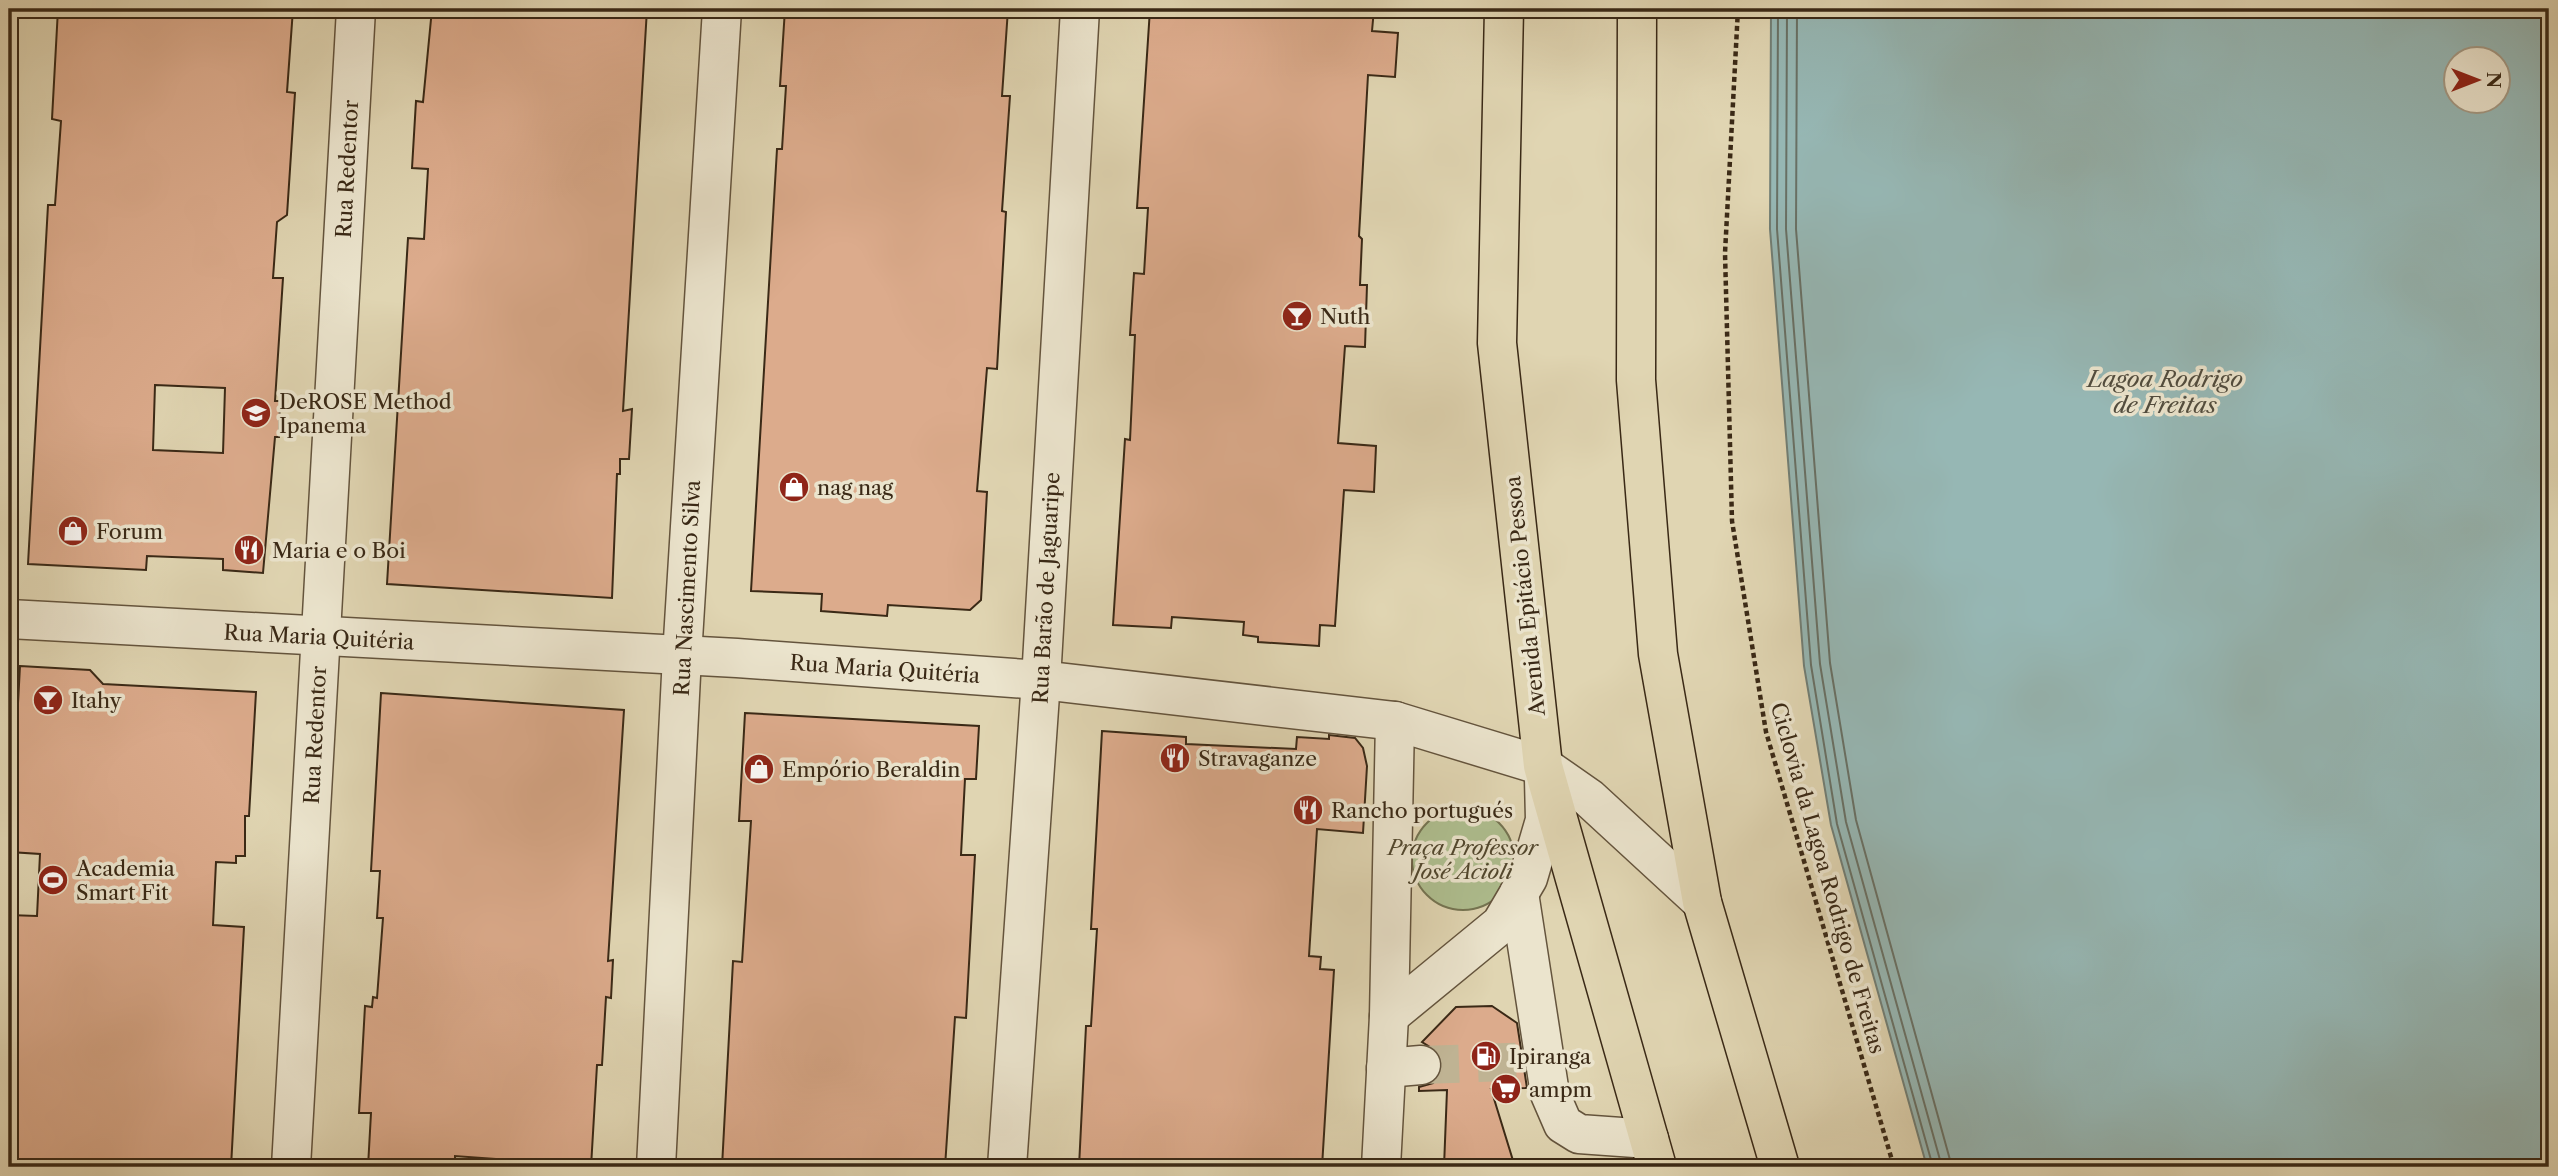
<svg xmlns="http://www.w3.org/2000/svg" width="2558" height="1176" font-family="'Libre Caslon Text',serif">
<rect width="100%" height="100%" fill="#e0d5b2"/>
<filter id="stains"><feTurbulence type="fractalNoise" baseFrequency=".00286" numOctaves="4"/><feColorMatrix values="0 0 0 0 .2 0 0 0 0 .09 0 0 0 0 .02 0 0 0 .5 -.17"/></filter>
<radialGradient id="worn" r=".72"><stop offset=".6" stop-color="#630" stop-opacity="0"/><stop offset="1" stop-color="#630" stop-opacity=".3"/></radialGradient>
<!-- green -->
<circle fill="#aebe8f" stroke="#747452" stroke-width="2" cx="1463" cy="859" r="51"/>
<!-- water -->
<path fill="#96b7b4" stroke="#717e75" stroke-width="2" fill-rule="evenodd" d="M1771 9H2549V1167H1927L1831 825 1804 666 1770 229ZM2456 60H2498V102H2456Z"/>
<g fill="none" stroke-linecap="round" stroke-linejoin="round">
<!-- shore -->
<g stroke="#687065" stroke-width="2">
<polyline points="1778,9 1777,229 1811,665 1837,824 1933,1167"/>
<polyline points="1787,9 1786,229 1820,664 1846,822 1942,1167"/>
<polyline points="1797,9 1796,229 1830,663 1856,820 1952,1167"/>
</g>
</g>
<!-- building -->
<g fill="#dcab8c" stroke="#3a2916" stroke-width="2" fill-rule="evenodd">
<path d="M58 9H293L287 92 295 93 287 215 277 222 273 278H283L275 401H280L279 437H275L263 573 223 570V559L147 556 146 570 28 564 48 205H55L61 121 52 119ZM155 385 225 388 223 453 153 450Z"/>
<polygon points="432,9 647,9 623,411 632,409 629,459 620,459 620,474 617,474 612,598 387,584 408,238 424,239 428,169 412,168 416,101 423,102"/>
<polygon points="785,9 1008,9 1002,96 1010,96 1002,211 1006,212 997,369 987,368 977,491 987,492 981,600 970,610 888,605 887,616 821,611 822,594 751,591 777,149 782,149 786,86 780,86"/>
<polygon points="1150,9 1374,9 1372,31 1398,33 1395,77 1368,75 1359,236 1362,239 1360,285 1367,285 1365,347 1345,346 1338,443 1376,446 1374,492 1344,490 1335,626 1320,625 1319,646 1258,642 1258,637 1243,635 1244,622 1172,617 1171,628 1113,625 1125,439 1130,440 1135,335 1130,335 1134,273 1144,274 1148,208 1137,208"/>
<polygon points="20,666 90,670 103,684 256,692 249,816 245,816 245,856 236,856 236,863 216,862 213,925 244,927 231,1167 9,1167 9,915 37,916 40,854 10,852"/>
<polygon points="381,693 624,710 608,961 613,960 611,998 606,997 602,1065 597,1065 591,1167 523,1167 524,1161 455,1156 455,1167 368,1167 371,1113 359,1113 365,1006 372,1007 373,997 377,998 383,918 377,918 380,871 371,871"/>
<polygon points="745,713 979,726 976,779 965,779 961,855 975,855 966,1018 955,1017 945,1167 722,1167 733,961 742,962 751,821 739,821"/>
<polygon points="1102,731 1186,737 1186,744 1296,749 1297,737 1329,739 1329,735 1355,738 1363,748 1367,766 1363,833 1317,829 1309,956 1321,957 1320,969 1334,970 1322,1167 1079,1167 1086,1026 1091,1026 1097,929 1091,929"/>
<polygon points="1492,1006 1517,1023 1527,1088 1491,1089 1515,1167 1444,1167 1447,1090 1419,1091 1419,1087 1433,1083 1440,1075 1443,1062 1438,1052 1422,1042 1456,1007"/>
</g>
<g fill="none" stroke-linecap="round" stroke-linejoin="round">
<!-- minor-tunnel -->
<polyline stroke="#bfb393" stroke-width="38" stroke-dasharray="38 19" stroke-linecap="butt" points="1421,1065 1534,1061"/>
<!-- minor casing -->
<g stroke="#64543d" stroke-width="41">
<g id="minor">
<polyline points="9,619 737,658 1041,680 1395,721 1543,766 1589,798 1702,902"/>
<polyline points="1519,893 1550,1094 1563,1124 1579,1134 1649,1139"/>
<polyline points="1389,1016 1501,924 1528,878 1545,820 1544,779"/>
<polyline points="1386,1068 1421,1065"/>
<polyline points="291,1167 356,9"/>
<polyline points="656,1167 682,656 722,9"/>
<polyline points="1007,1167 1041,680 1080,9"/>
<polyline points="1381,1167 1389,1016 1395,721"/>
</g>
</g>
<!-- highway casing -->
<g stroke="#3a2916" stroke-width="41">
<g id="highway">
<polyline points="1504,9 1497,343 1543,766 1657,1167"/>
<polyline points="1637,9 1636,380 1658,654 1702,902 1780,1167"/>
</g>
</g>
<!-- path -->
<polyline stroke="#3a2916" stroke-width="4.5" stroke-dasharray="5 3.5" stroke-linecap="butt" points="1738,9 1725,253 1732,521 1766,732 1894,1167"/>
<!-- minor -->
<use href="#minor" stroke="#ebe4cd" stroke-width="38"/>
<!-- highway -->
<use href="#highway" stroke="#e0d5b2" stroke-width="38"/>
</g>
<!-- icons -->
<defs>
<g id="bar-disc" transform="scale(1.575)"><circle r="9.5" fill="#8f2418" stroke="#ebe4cd"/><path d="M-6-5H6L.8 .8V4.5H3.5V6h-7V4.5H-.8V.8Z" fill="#fff"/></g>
<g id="university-disc" transform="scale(1.575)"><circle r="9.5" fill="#8f2418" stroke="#ebe4cd"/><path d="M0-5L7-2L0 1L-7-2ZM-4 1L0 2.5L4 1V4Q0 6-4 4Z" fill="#fff"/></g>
<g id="shop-disc" transform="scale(1.575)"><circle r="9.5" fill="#8f2418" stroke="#ebe4cd"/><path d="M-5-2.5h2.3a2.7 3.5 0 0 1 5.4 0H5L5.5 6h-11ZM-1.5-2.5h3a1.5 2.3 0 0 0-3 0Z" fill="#fff"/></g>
<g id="restaurant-disc" transform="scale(1.575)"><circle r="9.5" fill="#8f2418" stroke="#ebe4cd"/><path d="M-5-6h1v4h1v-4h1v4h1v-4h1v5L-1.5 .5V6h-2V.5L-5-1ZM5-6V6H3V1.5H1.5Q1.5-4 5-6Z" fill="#fff"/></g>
<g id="stadium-disc" transform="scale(1.575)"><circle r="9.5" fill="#8f2418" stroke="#ebe4cd"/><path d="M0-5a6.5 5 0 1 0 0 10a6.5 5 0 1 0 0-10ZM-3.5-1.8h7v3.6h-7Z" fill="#fff"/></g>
<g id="fuel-disc" transform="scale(1.575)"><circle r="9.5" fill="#8f2418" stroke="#ebe4cd"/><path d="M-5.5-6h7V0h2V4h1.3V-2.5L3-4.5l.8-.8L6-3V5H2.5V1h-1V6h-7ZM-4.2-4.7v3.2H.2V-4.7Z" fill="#fff"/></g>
<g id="supermarket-disc" transform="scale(1.575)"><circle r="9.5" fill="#8f2418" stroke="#ebe4cd"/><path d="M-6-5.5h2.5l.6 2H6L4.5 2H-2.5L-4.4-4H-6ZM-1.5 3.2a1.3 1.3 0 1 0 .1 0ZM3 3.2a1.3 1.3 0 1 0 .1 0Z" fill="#fff"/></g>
</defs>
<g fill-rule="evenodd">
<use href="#bar-disc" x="1297" y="316"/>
<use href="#university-disc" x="256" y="413"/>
<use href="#shop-disc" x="794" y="487"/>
<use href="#shop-disc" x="73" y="531"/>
<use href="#restaurant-disc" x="249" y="550"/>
<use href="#bar-disc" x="48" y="700"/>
<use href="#restaurant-disc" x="1175" y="758"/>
<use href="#shop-disc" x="759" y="769"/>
<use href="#restaurant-disc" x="1308" y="810"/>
<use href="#stadium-disc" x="53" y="880"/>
<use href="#fuel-disc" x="1486" y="1056"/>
<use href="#supermarket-disc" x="1506" y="1089"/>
</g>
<g text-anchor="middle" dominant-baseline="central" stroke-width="7" stroke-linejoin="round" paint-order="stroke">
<!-- street labels -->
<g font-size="21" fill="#3a2916" stroke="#ebe4cd">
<text transform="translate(347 169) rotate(-87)">Rua Redentor</text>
<text transform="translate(687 588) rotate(-87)">Rua Nascimento Silva</text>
<text transform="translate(1046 588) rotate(-87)">Rua Barão de Jaguaripe</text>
<text transform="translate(1525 596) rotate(-96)">Avenida Epitácio Pessoa</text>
<text transform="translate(319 637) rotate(3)">Rua Maria Quitéria</text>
<text transform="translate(885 669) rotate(4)">Rua Maria Quitéria</text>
<text transform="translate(315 735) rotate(-87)">Rua Redentor</text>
<text transform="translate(1828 878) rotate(74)">Ciclovia da Lagoa Rodrigo de Freitas</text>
</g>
<!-- poi labels -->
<g font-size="21" fill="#3a2916" stroke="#ebe4cd" text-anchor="start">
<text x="1320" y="316">Nuth</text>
<text x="279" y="401">DeROSE Method<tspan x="279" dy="24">Ipanema</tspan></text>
<text x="817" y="487">nag nag</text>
<text x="96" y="531">Forum</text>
<text x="272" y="550">Maria e o Boi</text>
<text x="71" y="700">Itahy</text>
<text x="1198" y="758">Stravaganze</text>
<text x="782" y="769">Empório Beraldin</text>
<text x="1331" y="810">Rancho portugués</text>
<text x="76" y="868">Academia<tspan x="76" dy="24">Smart Fit</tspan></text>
<text x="1509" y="1056">Ipiranga</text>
<text x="1529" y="1089">ampm</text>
</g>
<!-- park labels -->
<g font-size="21" font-style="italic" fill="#51472e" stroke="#ebe4cd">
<text x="1463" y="847">Praça Professor<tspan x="1463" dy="24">José Acioli</tspan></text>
</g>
<!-- water labels -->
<g font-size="23" font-style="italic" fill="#514c3e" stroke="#ebe4cd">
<text x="2165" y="379">Lagoa Rodrigo<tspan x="2165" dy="26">de Freitas</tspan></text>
</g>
</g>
<!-- margin -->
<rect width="2558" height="1176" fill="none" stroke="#e0d5b2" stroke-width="35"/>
<rect x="10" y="10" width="2537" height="1155" fill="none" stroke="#3a2916" stroke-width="3.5"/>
<rect x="18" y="18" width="2523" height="1141" fill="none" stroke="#3a2916" stroke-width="2"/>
<!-- north arrow -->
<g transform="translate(2477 80) rotate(90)"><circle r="33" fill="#ebe4cd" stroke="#a49984" stroke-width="2"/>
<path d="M0-5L12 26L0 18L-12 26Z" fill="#8f2418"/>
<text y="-10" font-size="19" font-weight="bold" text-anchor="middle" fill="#3a2916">N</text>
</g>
<rect width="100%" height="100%" filter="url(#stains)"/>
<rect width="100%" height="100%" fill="url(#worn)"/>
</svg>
